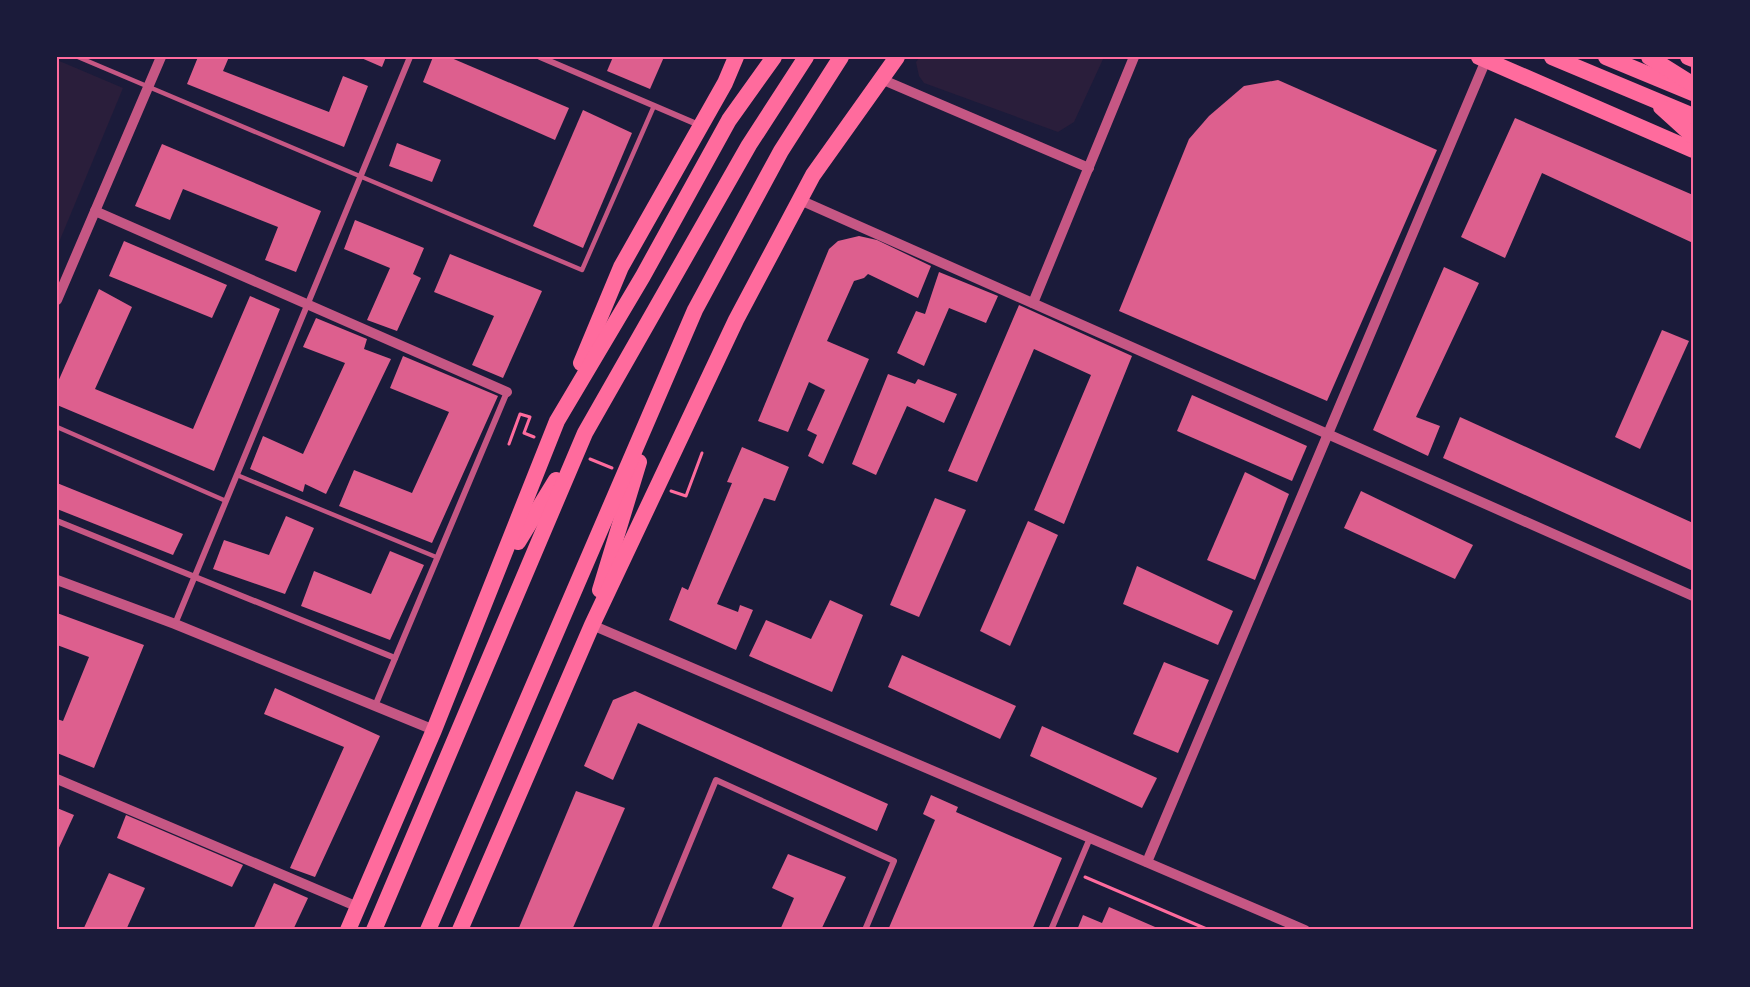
<svg xmlns="http://www.w3.org/2000/svg" width="1750" height="987" font-family="Jost,sans-serif">
<rect width="100%" height="100%" fill="#1b1b3a"/>
<!-- green -->
<g fill="#2a1e3b">
<polygon points="920,57 1104,57 1074,122 1058,132 924,83 919,76 916,62"/>
<polygon points="57,60 123,88 57,247"/>
</g>
<!-- building -->
<g fill="#dd5f8e">
<polygon points="198,57 229,57 223,71 329,112 343,76 368,86 344,147 187,84"/>
<polygon points="359,57 386,57 382,67"/>
<polygon points="433,57 449,57 569,108 555,140 423,82"/>
<polygon points="613,57 664,57 650,89 607,71"/>
<polygon points="1278,80 1437,150 1327,401 1119,311 1189,139 1209,116 1244,86"/>
<polygon points="583,110 632,133 583,248 533,226"/>
<polygon points="1515,118 1693,195 1693,243 1542,173 1505,258 1461,237"/>
<polygon points="397,143 441,160 432,182 389,166"/>
<polygon points="162,144 321,211 296,272 265,260 278,227 183,189 170,220 135,206"/>
<polygon points="355,220 424,248 413,274 421,278 397,331 367,320 390,268 344,249"/>
<polygon points="859,236 877,240 931,266 918,298 868,274 864,278 854,281 827,341 869,359 823,464 808,456 817,435 807,430 825,390 809,382 788,432 758,421 829,249 838,241"/>
<polygon points="124,241 227,285 212,318 109,276"/>
<polygon points="450,254 542,291 503,378 472,365 494,316 434,292"/>
<polygon points="1444,267 1479,283 1416,417 1440,426 1428,456 1373,430"/>
<polygon points="939,272 998,296 986,323 949,308 924,366 897,353 916,311 925,314"/>
<polygon points="99,289 132,307 95,389 193,429 250,296 280,309 214,471 57,405 57,384"/>
<polygon points="1019,305 1132,356 1064,524 1034,510 1091,375 1034,349 977,482 948,471"/>
<polygon points="316,318 367,339 364,349 391,359 326,494 305,484 303,492 250,469 263,436 303,454 345,363 303,347"/>
<polygon points="1662,330 1689,341 1640,449 1615,437"/>
<polygon points="403,356 498,396 432,543 339,506 354,470 412,493 449,412 390,388"/>
<polygon points="888,374 915,384 918,379 957,394 944,423 907,406 876,475 852,464"/>
<polygon points="1192,395 1307,446 1292,481 1177,431"/>
<polygon points="1460,417 1693,523 1693,571 1443,458"/>
<polygon points="742,447 789,467 775,501 764,498 717,604 738,612 740,605 753,610 736,650 669,620 682,587 688,590 732,483 727,482"/>
<polygon points="1245,472 1289,494 1255,580 1207,560"/>
<polygon points="57,483 183,534 173,555 57,509"/>
<polygon points="1361,491 1473,545 1455,579 1344,528"/>
<polygon points="935,498 966,510 919,617 890,605"/>
<polygon points="286,516 314,528 285,594 213,569 224,540 269,555"/>
<polygon points="1028,521 1058,535 1010,646 980,631"/>
<polygon points="390,551 424,565 390,640 301,606 314,571 371,594"/>
<polygon points="1137,566 1233,611 1218,645 1123,604"/>
<polygon points="830,600 863,615 832,692 749,656 766,620 811,639"/>
<polygon points="57,613 144,645 94,768 57,753 57,719 63,721 89,657 57,645"/>
<polygon points="902,655 1016,706 1000,739 888,687"/>
<polygon points="1164,662 1209,680 1178,753 1133,734"/>
<polygon points="275,688 380,736 315,877 290,868 344,747 264,714"/>
<polygon points="635,691 888,804 877,831 638,723 613,780 584,766 613,700"/>
<polygon points="1042,726 1157,778 1142,808 1030,756"/>
<polygon points="576,791 625,808 572,930 518,930"/>
<polygon points="931,795 958,807 956,812 1062,858 1032,930 888,930 935,820 923,814"/>
<polygon points="57,808 74,815 57,852"/>
<polygon points="126,815 243,865 232,887 117,838"/>
<polygon points="788,854 846,877 821,930 780,930 794,898 772,888"/>
<polygon points="109,873 145,888 126,930 83,930"/>
<polygon points="274,883 308,898 293,930 253,930"/>
<polygon points="1109,907 1162,930 1077,930 1083,915 1102,923"/>
</g>
<g fill="none" stroke-linecap="round" stroke-linejoin="round">
<!-- path -->
<g stroke="#ff6b9d" stroke-width="3">
<polyline points="509,444 520,414 530,417 524,433 534,437"/>
<polyline points="590,459 612,468"/>
<polyline points="671,491 686,496 702,453"/>
<polyline points="1085,877 1209,930"/>
</g>
<!-- service -->
<g stroke="#c65784" stroke-width="4.5">
<polyline points="78,57 582,270 654,106"/>
<polyline points="57,427 226,501"/>
<polyline points="237,475 436,557"/>
</g>
<!-- minor -->
<g stroke="#c65784" stroke-width="6">
<polyline points="540,57 699,125"/>
<polyline points="57,521 395,658"/>
<polyline points="175,624 410,57"/>
<polyline points="375,706 507,392"/>
<polyline points="654,930 716,780 894,861 865,930"/>
<polyline points="1051,930 1090,838"/>
</g>
<!-- tertiary -->
<g stroke="#c65784" stroke-width="10">
<polyline points="881,79 1089,168"/>
<polyline points="800,200 1693,596"/>
<polyline points="95,211 507,392"/>
<polyline points="57,300 161,57"/>
<polyline points="1033,303 1134,57"/>
<polyline points="57,580 175,624 434,730"/>
<polyline points="592,625 1305,930"/>
<polyline points="57,779 358,907"/>
<polyline points="1147,862 1486,60"/>
</g>
<!-- trunk -->
<g stroke="#ff6b9d" stroke-width="16">
<polyline points="1479,57 1693,150"/>
<polyline points="1552,57 1693,116"/>
<polyline points="1606,57 1693,93"/>
<polyline points="1649,57 1692,84"/>
<polyline points="1688,57 1693,59"/>
<polyline points="1661,107 1693,136"/>
<polyline points="581,363 621,267 725,83 736,57"/>
<polyline points="518,542 556,480"/>
<polyline points="600,590 639,462"/>
<polyline points="348,930 434,730 557,421 643,276 729,120 774,57"/>
<polyline points="374,930 585,433 749,145 806,57"/>
<polyline points="428,930 695,310 781,151 841,57"/>
<polyline points="460,930 592,625 736,320 813,175 897,57"/>
</g>
</g>
<!-- border -->
<rect width="1750" height="987" fill="none" stroke="#1b1b3a" stroke-width="117"/>
<rect x="58" y="58" width="1634" height="870" fill="none" stroke="#ff6b9d" stroke-width="2"/>
</svg>
